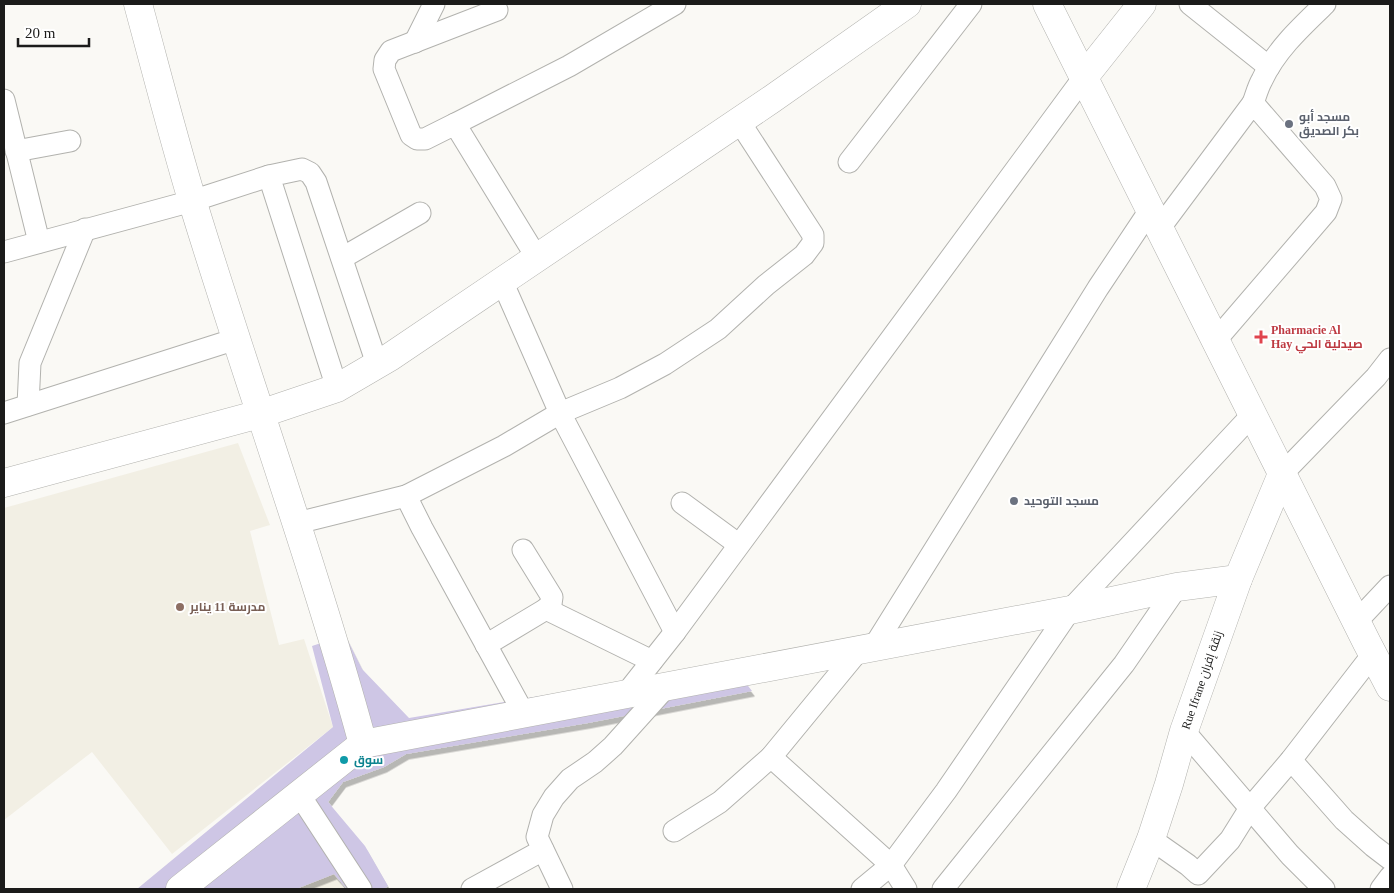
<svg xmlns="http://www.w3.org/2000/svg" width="1394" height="893" font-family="'Times New Roman',Cairo,serif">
<defs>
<filter id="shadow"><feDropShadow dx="3" dy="5.5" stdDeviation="0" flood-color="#0004"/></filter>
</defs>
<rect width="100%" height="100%" fill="#faf9f5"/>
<!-- built -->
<g fill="#f2efe4">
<polygon points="238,443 270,525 250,531 279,645 304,639 333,727 172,854 92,752 4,820 4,508"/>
<polygon points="334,874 344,889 296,889"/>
</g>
<!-- building -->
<polygon fill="#cec6e5" filter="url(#shadow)" points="345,635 362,669 409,718 731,664 752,691 588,723 406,754 384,767 343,782 328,802 365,846 388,886 384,889 347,889 334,874 296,889 137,889 333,727 312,646"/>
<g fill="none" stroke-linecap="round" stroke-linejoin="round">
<!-- street casing -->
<g stroke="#b2b2ae" stroke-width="23">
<g id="street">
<polyline points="1190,4 1269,67"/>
<polyline points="497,10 391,51 385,60 384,69 411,135 417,139 425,139 455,124 537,258"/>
<polyline points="415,42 434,4"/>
<polyline points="4,100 39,242"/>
<path d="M1253 103C1256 95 1258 87 1262 80 1276 50 1301 27 1325 4"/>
<polyline points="455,124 569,66 675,4"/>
<polyline points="16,151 70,141"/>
<polyline points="849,162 971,4"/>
<polyline points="1159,229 1253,103 1325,186 1331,199 1326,212 1216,340"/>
<polyline points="4,252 192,201 269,176"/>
<polyline points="342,258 420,213"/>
<polyline points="502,281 560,413 675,632"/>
<polyline points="337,388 269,176 302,169 310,173 316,182 377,364"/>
<polyline points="28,405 30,363 85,229"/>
<polyline points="4,413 236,339"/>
<polyline points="1282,474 1376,377 1390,359"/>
<polyline points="406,496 504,446 560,413 620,388 665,364 718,329 766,285 804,255 813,243 813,235 739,121"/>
<polyline points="682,503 738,544"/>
<polyline points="297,523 406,496 422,528 524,714"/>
<polyline points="546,609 652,661"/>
<polyline points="1357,621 1390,586"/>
<polyline points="486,645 546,609 551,604 552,597 523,550"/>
<polyline points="873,648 1098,288 1150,210"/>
<polyline points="626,694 675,632 1084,77"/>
<polyline points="1184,731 1290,855 1324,889"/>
<polyline points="771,757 859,650"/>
<polyline points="1291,760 1344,820 1373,846 1390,859"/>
<polyline points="299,794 361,889"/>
<polyline points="674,831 720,802 771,757 891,865 906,889"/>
<polyline points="1151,839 1188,865 1198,874 1230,840 1250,808 1291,760 1373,654"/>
<polyline points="472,889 543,850"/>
<polyline points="562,889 537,837 543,815 554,797 570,779 595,762 613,746 667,686"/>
<polyline points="862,889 891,865 946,791 1070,610 1252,415"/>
<polyline points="943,889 1124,664 1177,587"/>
<polyline points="1381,889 1390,877"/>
</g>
</g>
<!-- secondary casing -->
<g stroke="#b2b2ae" stroke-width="29">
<g id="secondary">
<path d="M138 4C156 70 173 137 193 203 248 383 313 561 363 744"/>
<polyline points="1047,4 1367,643 1390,687"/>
<polyline points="1084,77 1142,4"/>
<polyline points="4,483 260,414 337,388 390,357 772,99 907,4"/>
<polyline points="180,889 363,744 1070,610 1177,587 1238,579"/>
<polyline points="1131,889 1151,839 1169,784 1184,731 1238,579 1282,474"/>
</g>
</g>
<!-- street -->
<use href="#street" stroke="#fff" stroke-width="21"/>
<!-- secondary -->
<use href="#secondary" stroke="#fff" stroke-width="28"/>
</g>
<!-- markers -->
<g fill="#6b7280" stroke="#fff" stroke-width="2">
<circle cx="1289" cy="124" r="5"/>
<circle cx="1014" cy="501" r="5"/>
</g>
<path fill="#e0444e" stroke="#fff" stroke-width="2" d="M1258.5 329.5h5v5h5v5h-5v5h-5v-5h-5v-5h5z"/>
<circle fill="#8d6e63" stroke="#fff" stroke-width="2" cx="180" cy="607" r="5"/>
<circle fill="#0f9aa8" stroke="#fff" stroke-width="2" cx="344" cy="760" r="5"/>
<g text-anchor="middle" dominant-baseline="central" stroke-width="4" stroke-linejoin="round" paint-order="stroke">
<!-- worship labels -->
<g font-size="12" font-weight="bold" fill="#5b616d" stroke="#fff" text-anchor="start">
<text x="1299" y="117">مسجد أبو<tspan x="1299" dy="14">بكر الصديق</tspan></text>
<text x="1024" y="501">مسجد التوحيد</text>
</g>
<!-- health labels -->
<g font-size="12" font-weight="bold" fill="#be3a42" stroke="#fff" text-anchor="start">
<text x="1271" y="330">Pharmacie Al<tspan x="1271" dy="14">Hay صيدلية الحي</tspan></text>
</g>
<!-- education labels -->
<g font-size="12" font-weight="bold" fill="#785e54" stroke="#fff" text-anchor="start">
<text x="190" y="607">مدرسة 11 يناير</text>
</g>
<!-- street labels -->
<g font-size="12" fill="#1b1b1a" stroke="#fff">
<text transform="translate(1202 680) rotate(-71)">Rue Ifrane زنقة إفران</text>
</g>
<!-- culture labels -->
<g font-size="12" font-weight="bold" fill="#0d838f" stroke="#fff" text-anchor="start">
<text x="354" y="760">سوق</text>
</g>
</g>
<!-- border -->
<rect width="1394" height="893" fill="none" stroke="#1b1b1a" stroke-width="10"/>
<!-- scale -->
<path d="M18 38v8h71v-8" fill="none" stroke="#1b1b1a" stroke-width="2.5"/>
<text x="25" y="38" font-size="15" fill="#1b1b1a" stroke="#ffffff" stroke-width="4" paint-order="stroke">20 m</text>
</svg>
